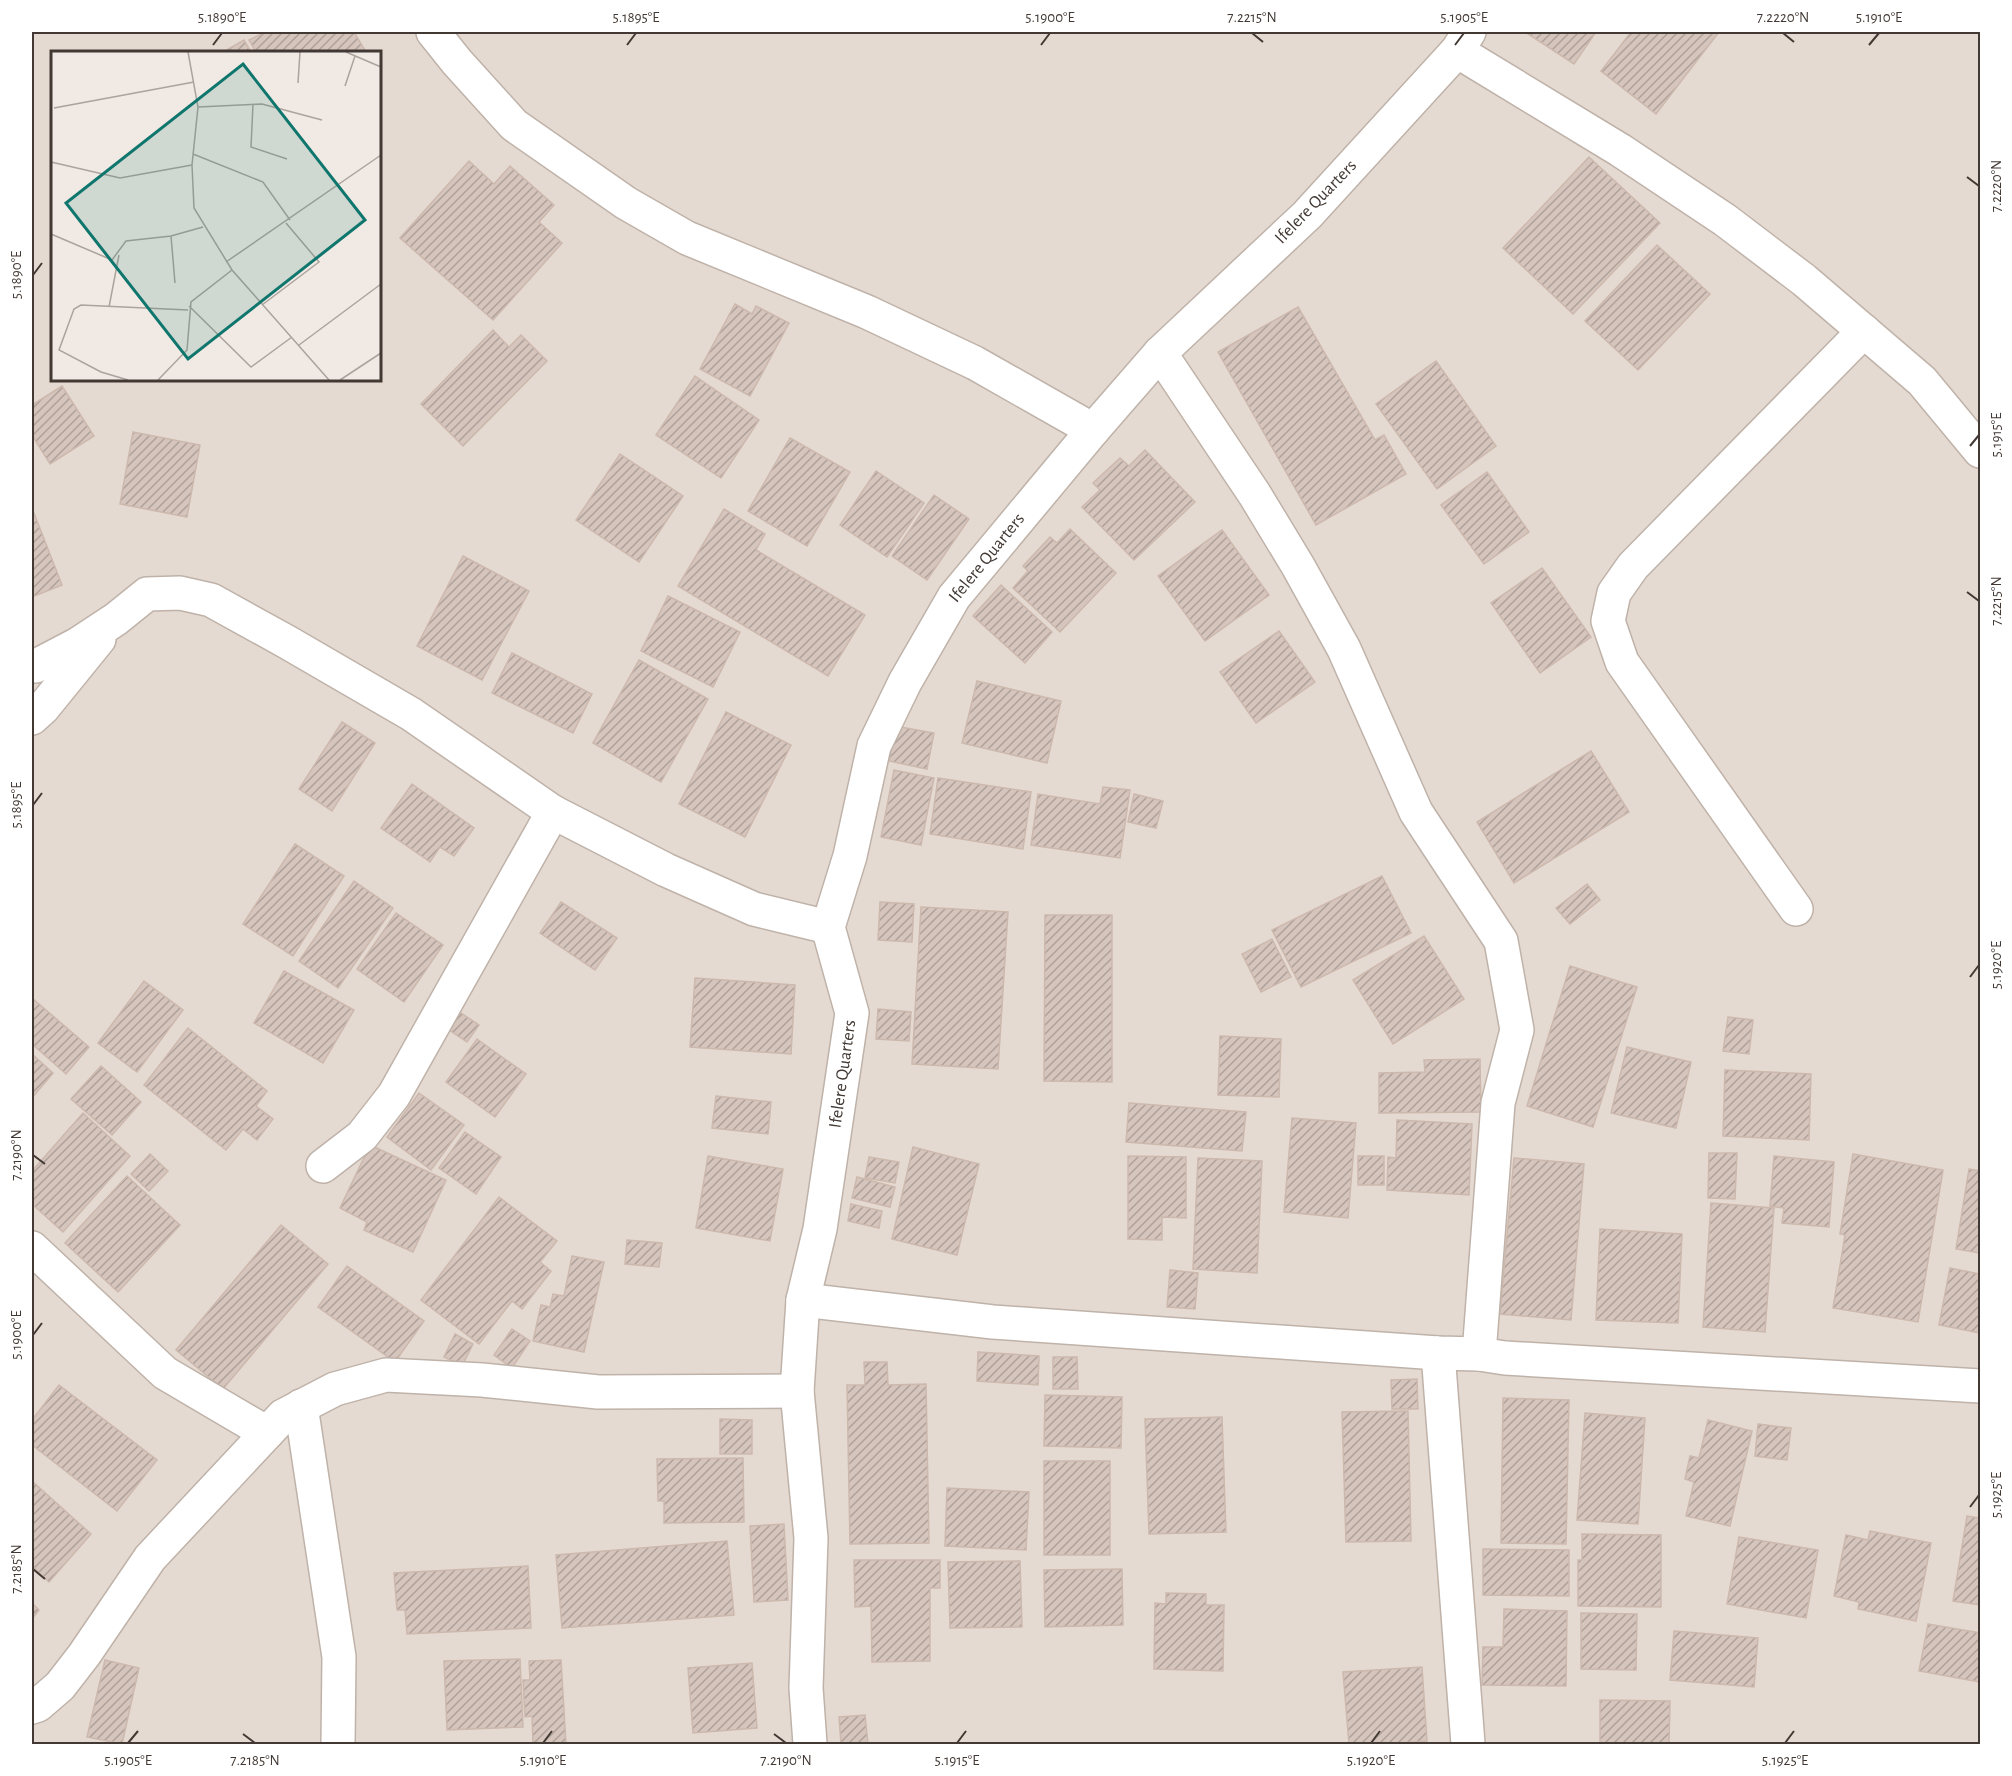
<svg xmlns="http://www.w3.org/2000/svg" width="2012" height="1776" font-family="'Alegreya Sans',sans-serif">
<defs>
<pattern id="building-hatch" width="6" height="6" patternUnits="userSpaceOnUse" patternTransform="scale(1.5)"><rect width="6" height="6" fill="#d5c5bc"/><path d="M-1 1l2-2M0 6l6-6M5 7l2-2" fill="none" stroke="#aea19a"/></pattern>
</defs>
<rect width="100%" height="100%" fill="#f1e9e3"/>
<!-- residential -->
<path fill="#e5dad1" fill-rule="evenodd" d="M32 32H1980V1744H32ZM52 52H380V380H52Z"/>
<!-- building -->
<g fill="url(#building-hatch)" stroke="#cdb8ad" stroke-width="1.5">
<polygon points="265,32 354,32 366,52 256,52 249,40"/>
<polygon points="1525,32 1596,32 1574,64"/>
<polygon points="1631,32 1719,32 1656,114 1601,71"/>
<polygon points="244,40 251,52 223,52"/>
<polygon points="1589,157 1660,223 1573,314 1503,248"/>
<polygon points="469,161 494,184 510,166 554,205 539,222 562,243 493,320 400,238"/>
<polygon points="1657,245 1710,294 1638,370 1585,321"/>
<polygon points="735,304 752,314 756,306 789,323 750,396 700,369"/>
<polygon points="1298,307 1375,440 1384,435 1406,474 1316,525 1218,352"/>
<polygon points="493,330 509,347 521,335 547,361 463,446 421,404"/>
<polygon points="1436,361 1496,446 1437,489 1376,404"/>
<polygon points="695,376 759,420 721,478 656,435"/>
<polygon points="62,386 94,436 50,464 32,435 32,405"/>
<polygon points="133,432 200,445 187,517 120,504"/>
<polygon points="790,438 850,472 807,546 748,511"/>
<polygon points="1145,450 1195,502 1134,560 1082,507 1100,490 1093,483 1120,458 1129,466"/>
<polygon points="620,454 683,496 639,562 576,520"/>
<polygon points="876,471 924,503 887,557 840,525"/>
<polygon points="1487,472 1529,532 1484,564 1441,505"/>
<polygon points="934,495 969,519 927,580 892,556"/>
<polygon points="724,509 765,534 756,550 865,615 828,676 678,586"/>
<polygon points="34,513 62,585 32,597 32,514"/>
<polygon points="1070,529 1116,573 1060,632 1013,588 1028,571 1023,566 1050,537 1057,543"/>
<polygon points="1222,530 1269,595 1205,641 1158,576"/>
<polygon points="463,556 529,591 482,680 417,646"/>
<polygon points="1542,568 1591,637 1540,673 1491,603"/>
<polygon points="1001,585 1052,632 1025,663 973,616"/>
<polygon points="668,596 740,632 713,687 641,651"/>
<polygon points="1279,631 1315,682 1256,723 1220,672"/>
<polygon points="512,653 592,694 573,733 492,693"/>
<polygon points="639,660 708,699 661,782 593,743"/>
<polygon points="977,681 1061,701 1047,763 962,743"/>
<polygon points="726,712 791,745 745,837 679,804"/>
<polygon points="342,722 375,743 332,811 299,789"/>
<polygon points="895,726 934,733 927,769 889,761"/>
<polygon points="1591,751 1629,812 1514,883 1477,822"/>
<polygon points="894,770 934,778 921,845 881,837"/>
<polygon points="938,778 1031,792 1023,849 930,834"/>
<polygon points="412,784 474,828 454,856 440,847 430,862 381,828"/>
<polygon points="1103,787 1130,790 1120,858 1031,845 1038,794 1100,804"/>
<polygon points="1134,794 1163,801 1156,828 1128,822"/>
<polygon points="295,844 344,876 293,956 243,924"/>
<polygon points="1382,876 1411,933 1301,987 1272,930"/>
<polygon points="354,881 393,908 338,988 299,961"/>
<polygon points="1587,884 1600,900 1570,924 1556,908"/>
<polygon points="561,902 617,938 595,970 540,933"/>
<polygon points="880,902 914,904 912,942 878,940"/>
<polygon points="921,907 1008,912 998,1069 912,1064"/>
<polygon points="396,913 443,945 404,1002 357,969"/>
<polygon points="1045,915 1112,915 1112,1082 1044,1081"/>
<polygon points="1424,936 1464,999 1393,1044 1353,980"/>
<polygon points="1272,939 1291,977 1261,992 1242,954"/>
<polygon points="1570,966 1637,987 1593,1127 1527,1106"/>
<polygon points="284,971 354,1010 323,1063 254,1023"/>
<polygon points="695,978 795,985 791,1054 690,1047"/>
<polygon points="144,981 183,1010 137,1072 98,1043"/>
<polygon points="32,998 89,1047 66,1074 32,1044"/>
<polygon points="455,1009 479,1025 467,1042 443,1026"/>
<polygon points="878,1009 911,1012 909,1041 876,1039"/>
<polygon points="1728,1017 1753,1020 1749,1054 1723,1051"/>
<polygon points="188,1028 267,1091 256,1106 273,1119 257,1140 243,1129 226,1150 144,1085"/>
<polygon points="1220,1036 1281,1039 1279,1097 1218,1095"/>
<polygon points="477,1039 526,1074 495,1117 446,1082"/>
<polygon points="1627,1047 1691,1062 1676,1128 1611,1113"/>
<polygon points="32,1054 53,1073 32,1098"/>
<polygon points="1480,1059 1481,1112 1379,1113 1379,1073 1425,1072 1424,1060"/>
<polygon points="101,1066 141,1102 112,1135 71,1099"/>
<polygon points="1725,1070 1811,1074 1809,1140 1723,1136"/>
<polygon points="419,1093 464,1125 431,1170 387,1137"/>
<polygon points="716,1096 771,1102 768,1134 712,1128"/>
<polygon points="1129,1103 1246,1112 1242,1151 1126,1142"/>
<polygon points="83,1113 130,1156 63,1232 32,1204 32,1171"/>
<polygon points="1292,1118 1356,1123 1348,1218 1284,1212"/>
<polygon points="1397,1120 1472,1124 1469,1195 1387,1190 1388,1157 1396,1158"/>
<polygon points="465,1132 501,1157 476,1194 439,1168"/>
<polygon points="370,1145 446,1180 413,1252 364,1230 367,1222 340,1208"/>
<polygon points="913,1147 979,1164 957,1255 892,1239"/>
<polygon points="1709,1153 1737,1153 1735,1199 1708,1198"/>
<polygon points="150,1154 168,1171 149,1191 131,1174"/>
<polygon points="1853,1154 1943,1170 1918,1322 1833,1308 1845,1235 1840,1234"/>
<polygon points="708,1156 783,1169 770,1241 696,1228"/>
<polygon points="1128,1156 1186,1157 1186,1218 1162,1217 1162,1240 1128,1239"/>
<rect x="1358" y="1156" width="26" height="29"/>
<polygon points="1774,1156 1834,1162 1829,1227 1782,1223 1784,1208 1770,1206"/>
<polygon points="869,1157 899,1162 895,1183 865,1178"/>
<polygon points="1198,1158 1262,1161 1257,1273 1193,1269"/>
<polygon points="1514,1158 1584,1164 1571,1320 1500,1314"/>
<polygon points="1969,1169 1980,1171 1980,1253 1956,1249"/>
<polygon points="127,1176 180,1225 118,1292 65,1243"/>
<polygon points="857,1177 895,1187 890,1207 852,1198"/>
<polygon points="499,1197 557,1241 540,1262 551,1271 522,1309 512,1301 479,1344 421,1300"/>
<polygon points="1711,1203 1774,1208 1765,1332 1703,1327"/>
<polygon points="851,1204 882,1211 879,1228 848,1221"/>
<polygon points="281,1225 328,1264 223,1389 176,1350"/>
<polygon points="1600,1229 1682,1234 1678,1323 1596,1320"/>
<polygon points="627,1240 662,1243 659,1267 625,1264"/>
<polygon points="572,1256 604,1262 584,1352 533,1341 541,1305 550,1307 553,1294 564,1296"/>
<polygon points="347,1266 424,1321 395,1362 318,1307"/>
<polygon points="1950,1268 1980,1274 1980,1333 1939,1325"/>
<polygon points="1170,1270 1198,1273 1195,1309 1167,1307"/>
<polygon points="512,1329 530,1341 512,1368 494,1355"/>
<polygon points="455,1334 473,1344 462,1366 444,1357"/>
<polygon points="978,1352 1039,1356 1038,1385 977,1381"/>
<polygon points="1053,1357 1077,1357 1078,1389 1053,1389"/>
<polygon points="864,1362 887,1362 888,1385 926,1384 929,1543 850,1544 847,1385 865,1385"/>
<polygon points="1417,1379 1418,1409 1392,1409 1391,1380"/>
<polygon points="59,1385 157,1460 117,1511 32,1445 32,1420"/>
<polygon points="1045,1395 1122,1397 1121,1448 1044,1446"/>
<polygon points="1503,1398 1569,1400 1566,1544 1501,1543"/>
<polygon points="1408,1411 1411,1541 1346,1542 1342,1412"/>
<polygon points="1585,1413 1645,1418 1638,1524 1577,1520"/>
<polygon points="1222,1417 1226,1532 1149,1534 1145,1419"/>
<polygon points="720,1419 752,1420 752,1454 720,1454"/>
<polygon points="1708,1420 1752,1431 1730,1526 1686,1516 1694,1482 1685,1479 1690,1456 1699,1458"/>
<polygon points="1758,1424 1791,1428 1787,1460 1755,1456"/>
<polygon points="743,1458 744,1522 664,1523 664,1501 658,1501 657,1459"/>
<rect x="1044" y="1461" width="66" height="94"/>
<polygon points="32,1481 91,1534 49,1582 32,1566"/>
<polygon points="947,1488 1029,1492 1026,1550 945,1546"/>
<polygon points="1980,1515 1980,1605 1953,1601 1967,1516 1980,1518"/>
<polygon points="784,1524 788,1600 754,1602 750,1526"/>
<polygon points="1870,1531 1931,1543 1916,1621 1858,1609 1859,1602 1834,1596 1846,1535 1868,1540"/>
<polygon points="1582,1534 1661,1535 1661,1607 1578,1606 1578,1560 1582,1560"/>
<polygon points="1739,1537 1818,1550 1806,1618 1727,1604"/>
<polygon points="727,1541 734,1615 562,1628 556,1555"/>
<polygon points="1483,1549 1569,1550 1569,1596 1483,1595"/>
<polygon points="854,1560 940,1560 940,1588 930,1588 930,1661 872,1662 871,1606 855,1607"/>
<polygon points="1020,1561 1022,1627 950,1628 948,1562"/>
<polygon points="528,1566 531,1628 407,1634 405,1610 397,1610 394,1573"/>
<polygon points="1122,1569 1123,1625 1045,1627 1044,1570"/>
<polygon points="1166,1593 1206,1594 1206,1605 1224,1605 1223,1671 1154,1669 1155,1603 1166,1604"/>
<polygon points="32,1603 39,1610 32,1619"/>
<polygon points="1504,1609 1567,1611 1566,1686 1482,1685 1483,1647 1503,1647"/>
<polygon points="1581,1613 1637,1614 1636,1670 1581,1669"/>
<polygon points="1928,1624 1980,1633 1980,1682 1919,1671"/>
<polygon points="1674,1631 1758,1638 1754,1687 1670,1680"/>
<polygon points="520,1659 523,1727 447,1730 444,1661"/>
<polygon points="105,1660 139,1668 122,1744 87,1737"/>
<polygon points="561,1660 566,1744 533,1744 532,1716 525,1717 523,1680 530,1680 529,1661"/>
<polygon points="752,1663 757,1728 693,1733 688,1668"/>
<polygon points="1422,1667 1427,1741 1400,1743 1400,1744 1349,1744 1343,1672"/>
<polygon points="1600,1700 1670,1701 1669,1744 1600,1744"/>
<polygon points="865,1715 868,1744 841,1744 839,1717"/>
</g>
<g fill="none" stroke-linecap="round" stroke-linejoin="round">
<!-- minor casing -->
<g stroke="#bfb2a9" stroke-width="36">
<g id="minor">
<polyline points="433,32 457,62 514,125 626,203 687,238 867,312 975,363 1093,430"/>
<polyline points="1457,51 1620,150 1725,220 1804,280 1922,381 1980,451"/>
<polyline points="1160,353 1255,495 1298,566 1344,649 1416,812 1501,941 1517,1030 1498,1103 1479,1354"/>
<polyline points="32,665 36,666 78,644 116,619 147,594 180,593 211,600 287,642 411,714 553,812 666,870 754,909 828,927"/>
<polyline points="32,718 43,708 99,639"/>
<polyline points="1796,909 1622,662 1608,621 1614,593 1633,566 1864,331"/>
<polyline points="323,1166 362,1136 394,1095 553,812"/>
<polyline points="32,1248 165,1373 267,1433"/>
<polyline points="803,1300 993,1322 1438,1353 1479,1354 1505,1358 1980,1386"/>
<polyline points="1438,1353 1468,1744"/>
<polyline points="301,1406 339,1657 338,1744"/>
<polyline points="32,1707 38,1705 60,1686 84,1655 150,1558 267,1433 283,1416 335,1389 386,1375 482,1380 598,1392 797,1391"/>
<polyline points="810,1744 806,1688 811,1538 797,1391 803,1300 820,1229 852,1013 828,927 850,856 874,746 905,682 954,597 1093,430 1160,353 1307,215 1457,51 1469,32"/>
</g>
</g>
<!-- minor -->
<use href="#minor" stroke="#fff" stroke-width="33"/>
</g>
<!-- ticks -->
<path fill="none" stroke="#423934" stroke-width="2" d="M1252 33 1263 42M1783 33 1794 42M213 45 222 33M627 45 636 33M1041 45 1050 33M1455 45 1464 33M1869 45 1879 33M1967 177 1979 186M33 275 42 263M1970 446 1979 435M1967 592 1979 601M33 805 42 793M1970 977 1979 965M33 1155 45 1164M33 1335 42 1323M1970 1507 1979 1495M33 1569 45 1579M243 1734 255 1743M774 1734 786 1743M128 1743 138 1731M543 1743 552 1731M957 1743 966 1731M1371 1743 1380 1731M1785 1743 1794 1731"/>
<g text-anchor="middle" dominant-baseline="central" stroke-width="5" stroke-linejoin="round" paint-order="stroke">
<!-- street labels -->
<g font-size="18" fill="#423934" stroke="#fff">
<text transform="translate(1316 202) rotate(-46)">Ifelere Quarters</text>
<text transform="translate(987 558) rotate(-51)">Ifelere Quarters</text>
<text transform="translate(843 1074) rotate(-82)">Ifelere Quarters</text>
</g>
</g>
<!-- overview -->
<g transform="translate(51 51)">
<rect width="330" height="330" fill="#f1e9e3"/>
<path fill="none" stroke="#aba39d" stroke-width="1.5" d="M137 1 147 56 141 114 143 157 181 219 278 329M295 1 330 16M247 32 249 1M294 35 304 5M202 53 200 96 236 108M147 56 211 53 271 69M3 57 143 31M142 103 212 131 239 169M0 111 69 127 141 114M0 183 61 209 75 190 120 185 152 176M120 185 124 232M175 211 330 104M211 254 268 211 235 172M138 255 200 316 241 286M58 256 68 204M248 294 330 233M77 329 50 321 8 299 23 258 30 254 137 259M107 329 136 299 140 251 181 219M289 329 330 302"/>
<path fill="#0f766e" fill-opacity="0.15" stroke="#0f766e" stroke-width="3" d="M192 13 314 169 137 308 15 152Z"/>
<rect width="330" height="330" fill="none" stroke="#423934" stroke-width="3"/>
</g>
<!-- border -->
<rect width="2012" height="1776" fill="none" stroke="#ffffff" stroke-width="66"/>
<rect x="33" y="33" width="1946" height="1710" fill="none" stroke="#423934" stroke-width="2"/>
<g font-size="15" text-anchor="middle" fill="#423934">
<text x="222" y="22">5.1890°E</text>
<text x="636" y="22">5.1895°E</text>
<text x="1050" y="22">5.1900°E</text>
<text x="1252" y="22">7.2215°N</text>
<text x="1464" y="22">5.1905°E</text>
<text x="1783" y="22">7.2220°N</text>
<text x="1879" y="22">5.1910°E</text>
<text transform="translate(1996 186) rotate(-90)" y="5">7.2220°N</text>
<text transform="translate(16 275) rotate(-90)" y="5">5.1890°E</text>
<text transform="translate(1996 435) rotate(-90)" y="5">5.1915°E</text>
<text transform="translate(1996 601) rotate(-90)" y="5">7.2215°N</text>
<text transform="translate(16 805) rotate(-90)" y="5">5.1895°E</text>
<text transform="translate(1996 965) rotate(-90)" y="5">5.1920°E</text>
<text transform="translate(16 1155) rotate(-90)" y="5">7.2190°N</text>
<text transform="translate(16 1335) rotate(-90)" y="5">5.1900°E</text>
<text transform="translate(1996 1495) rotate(-90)" y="5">5.1925°E</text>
<text transform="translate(16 1569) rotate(-90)" y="5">7.2185°N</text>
<text x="128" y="1765">5.1905°E</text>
<text x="255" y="1765">7.2185°N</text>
<text x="543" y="1765">5.1910°E</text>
<text x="786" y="1765">7.2190°N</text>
<text x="957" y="1765">5.1915°E</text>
<text x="1371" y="1765">5.1920°E</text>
<text x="1785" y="1765">5.1925°E</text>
</g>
</svg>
